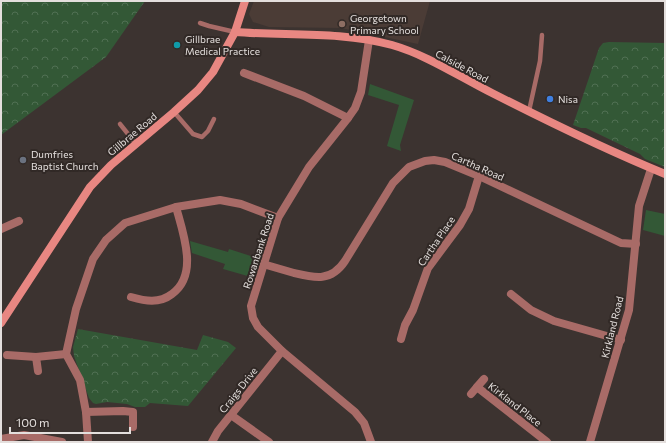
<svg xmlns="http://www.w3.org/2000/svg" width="666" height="443" font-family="Commissioner,sans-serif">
<defs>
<pattern id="park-crowns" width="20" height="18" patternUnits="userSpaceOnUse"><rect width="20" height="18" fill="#335836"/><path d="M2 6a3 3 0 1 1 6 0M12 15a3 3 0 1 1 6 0" fill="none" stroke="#507053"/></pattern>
</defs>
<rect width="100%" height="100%" fill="#3c3330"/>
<!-- built -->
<polygon fill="#4b3c36" points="254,1 430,1 418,44 341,28 269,27 253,22 249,14"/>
<!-- green -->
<g fill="#335836">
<polygon points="370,84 414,100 400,145 401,151 387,146 399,105 368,95"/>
<polygon points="646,210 665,214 665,236 643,230"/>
<polygon points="190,241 228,252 229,249 257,258 251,277 223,269 225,264 192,253"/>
</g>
<!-- park -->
<g fill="url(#park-crowns)">
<polygon points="1,1 145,1 106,57 1,135"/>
<polygon points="609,42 665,43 665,167 645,159 640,154 586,128 581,128 573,125 599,48 603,43"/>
<polygon points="78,329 197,350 203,335 228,342 236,348 188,406 150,403 145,407 135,407 127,404 107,402 96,404 93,403 89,398 74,356 73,347"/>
</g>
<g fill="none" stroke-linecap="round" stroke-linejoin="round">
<!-- lane -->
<g stroke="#a86b67" stroke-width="4.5">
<polyline points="200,23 209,26 235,32"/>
<polyline points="529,111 540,61 542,35"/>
<polyline points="174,112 193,134 202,137 208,131 214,119"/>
<polyline points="120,124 136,144"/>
</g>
<!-- street -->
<g stroke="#a86b67" stroke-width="8">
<polyline points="369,40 361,92 355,108 348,118 309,167 278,218 251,306 253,318 258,327 282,351 355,412 364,423 371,442"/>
<polyline points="244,73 304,96 348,118"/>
<polyline points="1,229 19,221"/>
<path d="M263 264C273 267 284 270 294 273 315 278 331 282 345 261L393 183 409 167 425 161 434 160 445 162 479 176 621 243 636 244"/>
<polyline points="511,294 531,310 554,321 621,340"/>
<path d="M131 297C145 301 159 304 172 294 199 275 183 233 176 207"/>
<polyline points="401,339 405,325 413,310 428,268 460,225 469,209 479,176"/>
<polyline points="7,355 36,357 66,354"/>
<polyline points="36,357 38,371"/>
<polyline points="477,387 484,379"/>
<polyline points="471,394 477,387 547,442"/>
<polyline points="86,412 123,411 133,412 133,427"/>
<polyline points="231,415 269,442"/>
<polyline points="1,439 24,435 62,442"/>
<polyline points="88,442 86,412 80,380 66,354 76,309 93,259 106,240 125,223 176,207 220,200 241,204 278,218"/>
<polyline points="212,442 218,431 282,351"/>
<polyline points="590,442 629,310 639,206 651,169"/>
</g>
<!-- secondary -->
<g stroke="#e88782" stroke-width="8">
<path d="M235 32C287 36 341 31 392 45 427 55 460 77 492 93 549 122 606 150 665 174"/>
<polyline points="1,323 90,187 111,165 174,112 198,90 213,72 235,32 245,1"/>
</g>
</g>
<!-- markers -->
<circle fill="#8d6e63" stroke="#312926" stroke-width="1.5" cx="342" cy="24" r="4"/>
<circle fill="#0f9aa8" stroke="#312926" stroke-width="1.5" cx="177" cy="45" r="4"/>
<circle fill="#3f7fe0" stroke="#312926" stroke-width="1.5" cx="550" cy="99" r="4"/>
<circle fill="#6b7280" stroke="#312926" stroke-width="1.5" cx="23" cy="160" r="4"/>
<g text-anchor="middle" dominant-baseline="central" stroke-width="4" stroke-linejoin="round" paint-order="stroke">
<!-- poi labels -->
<g font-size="10" fill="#e4dfdd" stroke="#312926" text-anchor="start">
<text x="350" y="18">Georgetown<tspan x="350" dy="12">Primary School</tspan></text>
<text x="185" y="39">Gillbrae<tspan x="185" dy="12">Medical Practice</tspan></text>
<text x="558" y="99">Nisa</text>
<text x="31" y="154">Dumfries<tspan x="31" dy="12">Baptist Church</tspan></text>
</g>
<!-- street labels -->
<g font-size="10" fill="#e4dfdd" stroke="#312926">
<text transform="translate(462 66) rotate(28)">Calside Road</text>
<text transform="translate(132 134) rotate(-40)">Gillbrae Road</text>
<text transform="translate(478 166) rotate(24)">Cartha Road</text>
<text transform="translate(436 241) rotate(-56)">Cartha Place</text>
<text transform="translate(258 251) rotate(-72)">Rowanbank Road</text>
<text transform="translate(612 327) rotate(-76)">Kirkland Road</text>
<text transform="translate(238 390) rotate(-52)">Craigs Drive</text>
<text transform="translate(515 404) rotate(38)">Kirkland Place</text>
</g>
</g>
<!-- border -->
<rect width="666" height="443" fill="none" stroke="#e4dfdd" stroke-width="4"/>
<!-- scale -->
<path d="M10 427v6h120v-6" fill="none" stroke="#e4dfdd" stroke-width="2"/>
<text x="16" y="427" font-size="12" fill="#e4dfdd" stroke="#312926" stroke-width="3" paint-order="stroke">100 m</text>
</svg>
